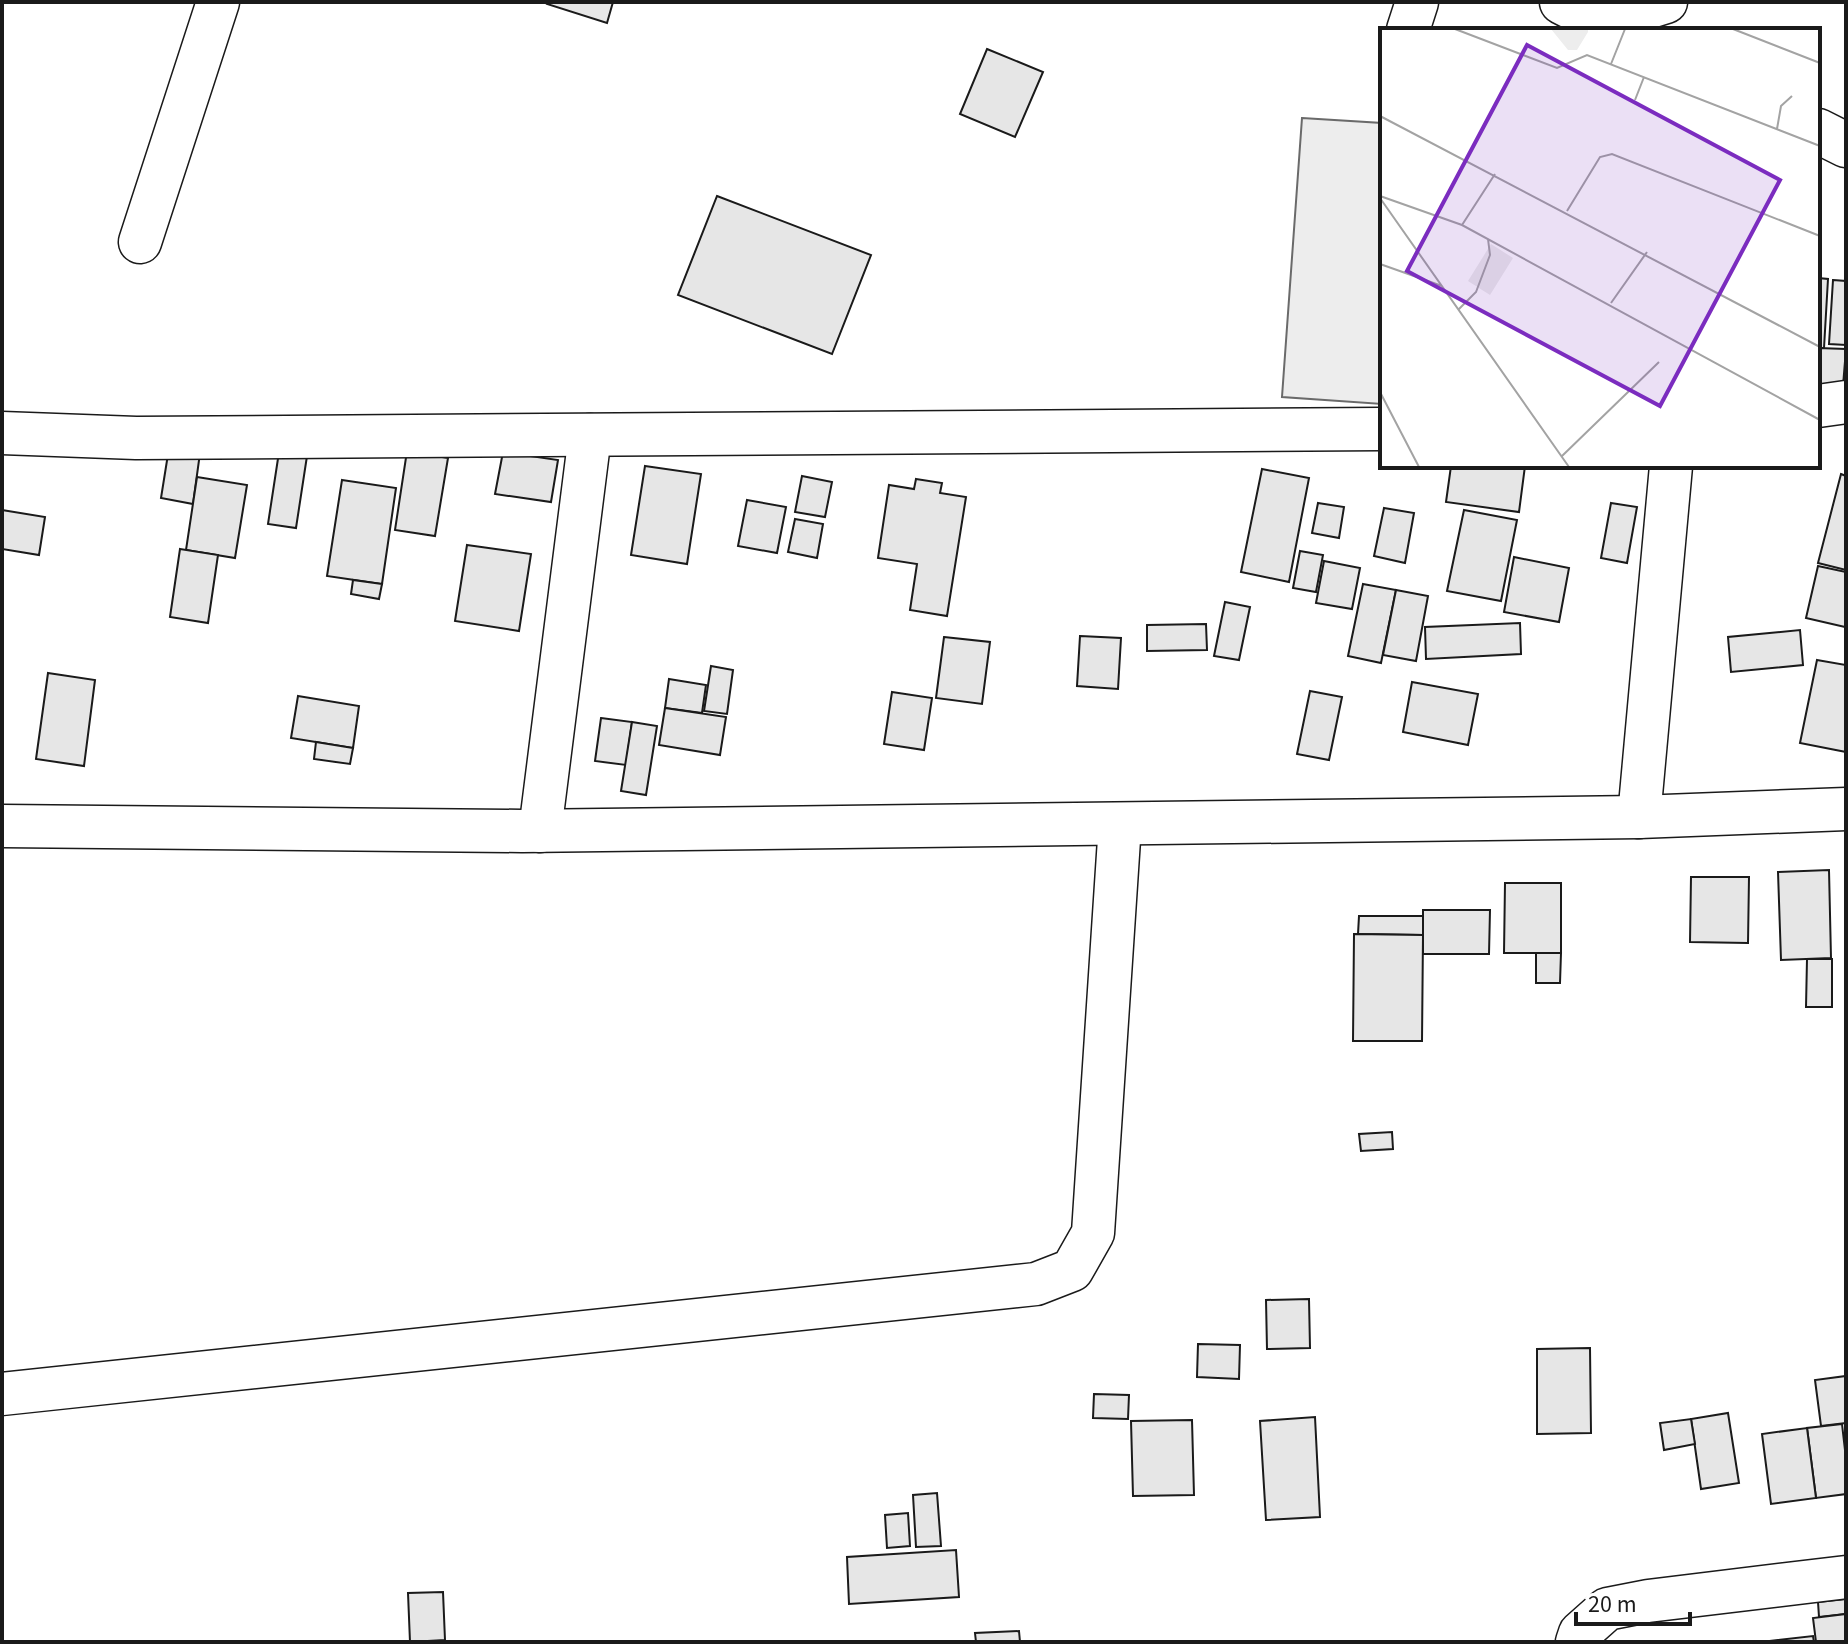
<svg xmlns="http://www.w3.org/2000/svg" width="1848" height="1644" font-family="'Source Sans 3',sans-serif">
<rect width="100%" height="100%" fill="#fff"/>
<!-- built -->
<polygon fill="#ededed" stroke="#6a6a6a" stroke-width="2" points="1302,118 1382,123 1382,404 1282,397"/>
<!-- building -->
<g fill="#e6e6e6" stroke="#1a1a1a" stroke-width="2">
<polygon points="548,2 613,2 607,23 547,4"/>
<polygon points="987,49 1043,72 1015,137 960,114"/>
<polygon points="717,196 871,255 832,354 678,295"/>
<polygon points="1818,278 1828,279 1824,348 1818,348"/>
<polygon points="1833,280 1846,281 1846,345 1829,344"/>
<polygon points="1818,348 1846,349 1843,386 1818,384"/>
<polygon points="169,448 200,453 193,504 161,498"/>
<polygon points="407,451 448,458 435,536 395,530"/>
<polygon points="279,452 307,456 296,528 268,524"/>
<polygon points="503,452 558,460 551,502 495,494"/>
<polygon points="645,466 701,474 687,564 631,555"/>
<polygon points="1451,466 1525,466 1519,512 1446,502"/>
<polygon points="1262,469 1309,478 1289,582 1241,572"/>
<polygon points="1841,474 1846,476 1846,570 1818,563"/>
<polygon points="802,476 832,482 825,517 795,512"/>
<polygon points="197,477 247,485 235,558 186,550"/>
<polygon points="916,479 942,483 940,493 966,497 947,616 910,610 917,564 878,558 889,485 914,489"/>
<polygon points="342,480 396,488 382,584 327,576"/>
<polygon points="747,500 786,507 777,553 738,546"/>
<polygon points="1318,503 1344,507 1339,538 1312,533"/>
<polygon points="1611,503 1637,507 1627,563 1601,558"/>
<polygon points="1384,508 1414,513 1405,563 1374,556"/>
<polygon points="2,510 45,517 39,555 2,549"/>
<polygon points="1464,510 1517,520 1501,601 1447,591"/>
<polygon points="795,519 823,524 817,558 788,552"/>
<polygon points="467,545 531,554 519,631 455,621"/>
<polygon points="180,549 218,555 208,623 170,617"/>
<polygon points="1300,551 1323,555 1316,592 1293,588"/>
<polygon points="1514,557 1569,568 1559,622 1504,612"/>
<polygon points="1324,561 1360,568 1352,609 1316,603"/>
<polygon points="1818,566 1846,572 1845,627 1806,618"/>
<polygon points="353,580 382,584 379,599 351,594"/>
<polygon points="1363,584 1396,590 1381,663 1348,656"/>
<polygon points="1396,590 1428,596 1416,661 1383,655"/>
<polygon points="1225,602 1250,607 1239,660 1214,656"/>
<polygon points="1520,623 1521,654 1426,659 1425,627"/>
<polygon points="1206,624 1207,650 1147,651 1147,625"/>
<polygon points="1800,630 1803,665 1731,672 1728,637"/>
<polygon points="1080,636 1121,638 1118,689 1077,686"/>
<polygon points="944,637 990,642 982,704 936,698"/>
<polygon points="1817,660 1846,665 1846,752 1800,743"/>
<polygon points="711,666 733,670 727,714 704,711"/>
<polygon points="48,673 95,680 84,766 36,759"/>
<polygon points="669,679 706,685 702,713 665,708"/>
<polygon points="1412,682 1478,694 1468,745 1403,732"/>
<polygon points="1310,691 1342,697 1329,760 1297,754"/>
<polygon points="892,692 932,698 924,750 884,744"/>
<polygon points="298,696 359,706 353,748 291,738"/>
<polygon points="665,708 726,717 720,755 659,745"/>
<polygon points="601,718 632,722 626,765 595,761"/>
<polygon points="632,722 657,726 646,795 621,791"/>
<polygon points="316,742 353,748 350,764 314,759"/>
<polygon points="1829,870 1831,958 1781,960 1778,872"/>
<polygon points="1691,877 1749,877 1748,943 1690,942"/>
<polygon points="1505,883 1561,883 1561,953 1504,953"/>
<polygon points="1423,910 1490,910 1489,954 1423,954"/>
<polygon points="1359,916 1423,916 1423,935 1358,934"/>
<polygon points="1354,934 1423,935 1422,1041 1353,1041"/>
<polygon points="1536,953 1561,953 1560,983 1536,983"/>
<polygon points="1807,959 1832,959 1832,1007 1806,1007"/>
<polygon points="1392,1132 1393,1149 1361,1151 1359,1134"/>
<polygon points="1309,1299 1310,1348 1267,1349 1266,1300"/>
<polygon points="1198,1344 1240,1345 1239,1379 1197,1377"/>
<polygon points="1590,1348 1591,1433 1537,1434 1537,1349"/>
<polygon points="1846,1376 1846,1423 1821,1426 1815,1380"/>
<polygon points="1094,1394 1129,1395 1128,1419 1093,1418"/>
<polygon points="1728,1413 1739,1483 1701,1489 1691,1419"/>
<polygon points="1315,1417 1320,1517 1266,1520 1260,1421"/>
<polygon points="1691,1419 1695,1444 1664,1450 1660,1423"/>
<polygon points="1192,1420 1194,1495 1133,1496 1131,1421"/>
<polygon points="1842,1424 1846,1459 1846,1494 1816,1498 1807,1428"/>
<polygon points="1807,1428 1816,1498 1771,1504 1762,1434"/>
<polygon points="937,1493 941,1546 916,1547 913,1495"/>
<polygon points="908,1513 910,1546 887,1548 885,1515"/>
<polygon points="956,1550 959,1597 849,1604 847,1557"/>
<polygon points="443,1592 445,1640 410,1642 408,1593"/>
<polygon points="1846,1599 1846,1614 1819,1617 1818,1602"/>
<polygon points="1846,1614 1846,1642 1816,1642 1813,1618"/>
<polygon points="1019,1631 1020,1642 976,1642 975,1633"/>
<polygon points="1813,1636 1814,1642 1761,1642"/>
</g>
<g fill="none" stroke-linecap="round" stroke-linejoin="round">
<!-- minor casing -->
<g stroke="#1a1a1a" stroke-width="45">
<g id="minor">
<polyline points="1602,22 1666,2"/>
<polyline points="1408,30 1417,2"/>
<polyline points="140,242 218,2"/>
<polyline points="1818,406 1846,402"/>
<polyline points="2,433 136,438 1382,429"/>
<polyline points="1639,817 1671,466"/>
<polyline points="2,826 522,831 1639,817 1846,809"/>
<polyline points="540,831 590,435"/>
<polyline points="2,1394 1036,1284 1072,1270 1093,1233 1120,824"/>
<polyline points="1577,1642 1580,1633 1607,1609 1648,1601 1846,1577"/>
</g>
</g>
<!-- major casing -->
<g stroke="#1a1a1a" stroke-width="47">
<g id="major">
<polyline points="1562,2 1617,30"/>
<polyline points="1818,131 1846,145"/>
</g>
</g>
<!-- minor -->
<use href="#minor" stroke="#fff" stroke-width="42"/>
<!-- major -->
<use href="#major" stroke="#fff" stroke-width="44"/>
</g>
<!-- overview -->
<g transform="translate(1380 28)">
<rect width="440" height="440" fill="#fff"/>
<path d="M171 1H208V4L197 22H188ZM111 216 133 230 110 267 88 253Z" fill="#ededed"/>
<path fill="none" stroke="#a3a3a3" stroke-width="2" d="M75 1 177 40 207 27 440 118M353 1 440 35M231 36 245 1M255 72 264 49M0 88 440 319M397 101 401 78 412 68M0 168 82 197 440 392M0 170 189 439M187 183 220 129 232 126 440 208M82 197 115 146M0 236 62 258M231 275 267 224M79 281 96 264 110 227 108 211M0 364 39 439M182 428 279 334"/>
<path fill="#7b2cbf" fill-opacity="0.15" stroke="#7b2cbf" stroke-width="4" d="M147 17 400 152 280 378 27 243Z"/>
<rect width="440" height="440" fill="none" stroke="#1a1a1a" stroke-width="4"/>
</g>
<!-- border -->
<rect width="1848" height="1644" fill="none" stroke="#1a1a1a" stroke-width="8"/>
<!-- scale -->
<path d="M1576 1612v12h114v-12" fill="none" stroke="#1a1a1a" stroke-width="4"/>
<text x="1588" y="1612" font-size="24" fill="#1a1a1a" stroke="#ffffff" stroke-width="6" paint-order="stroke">20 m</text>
</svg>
